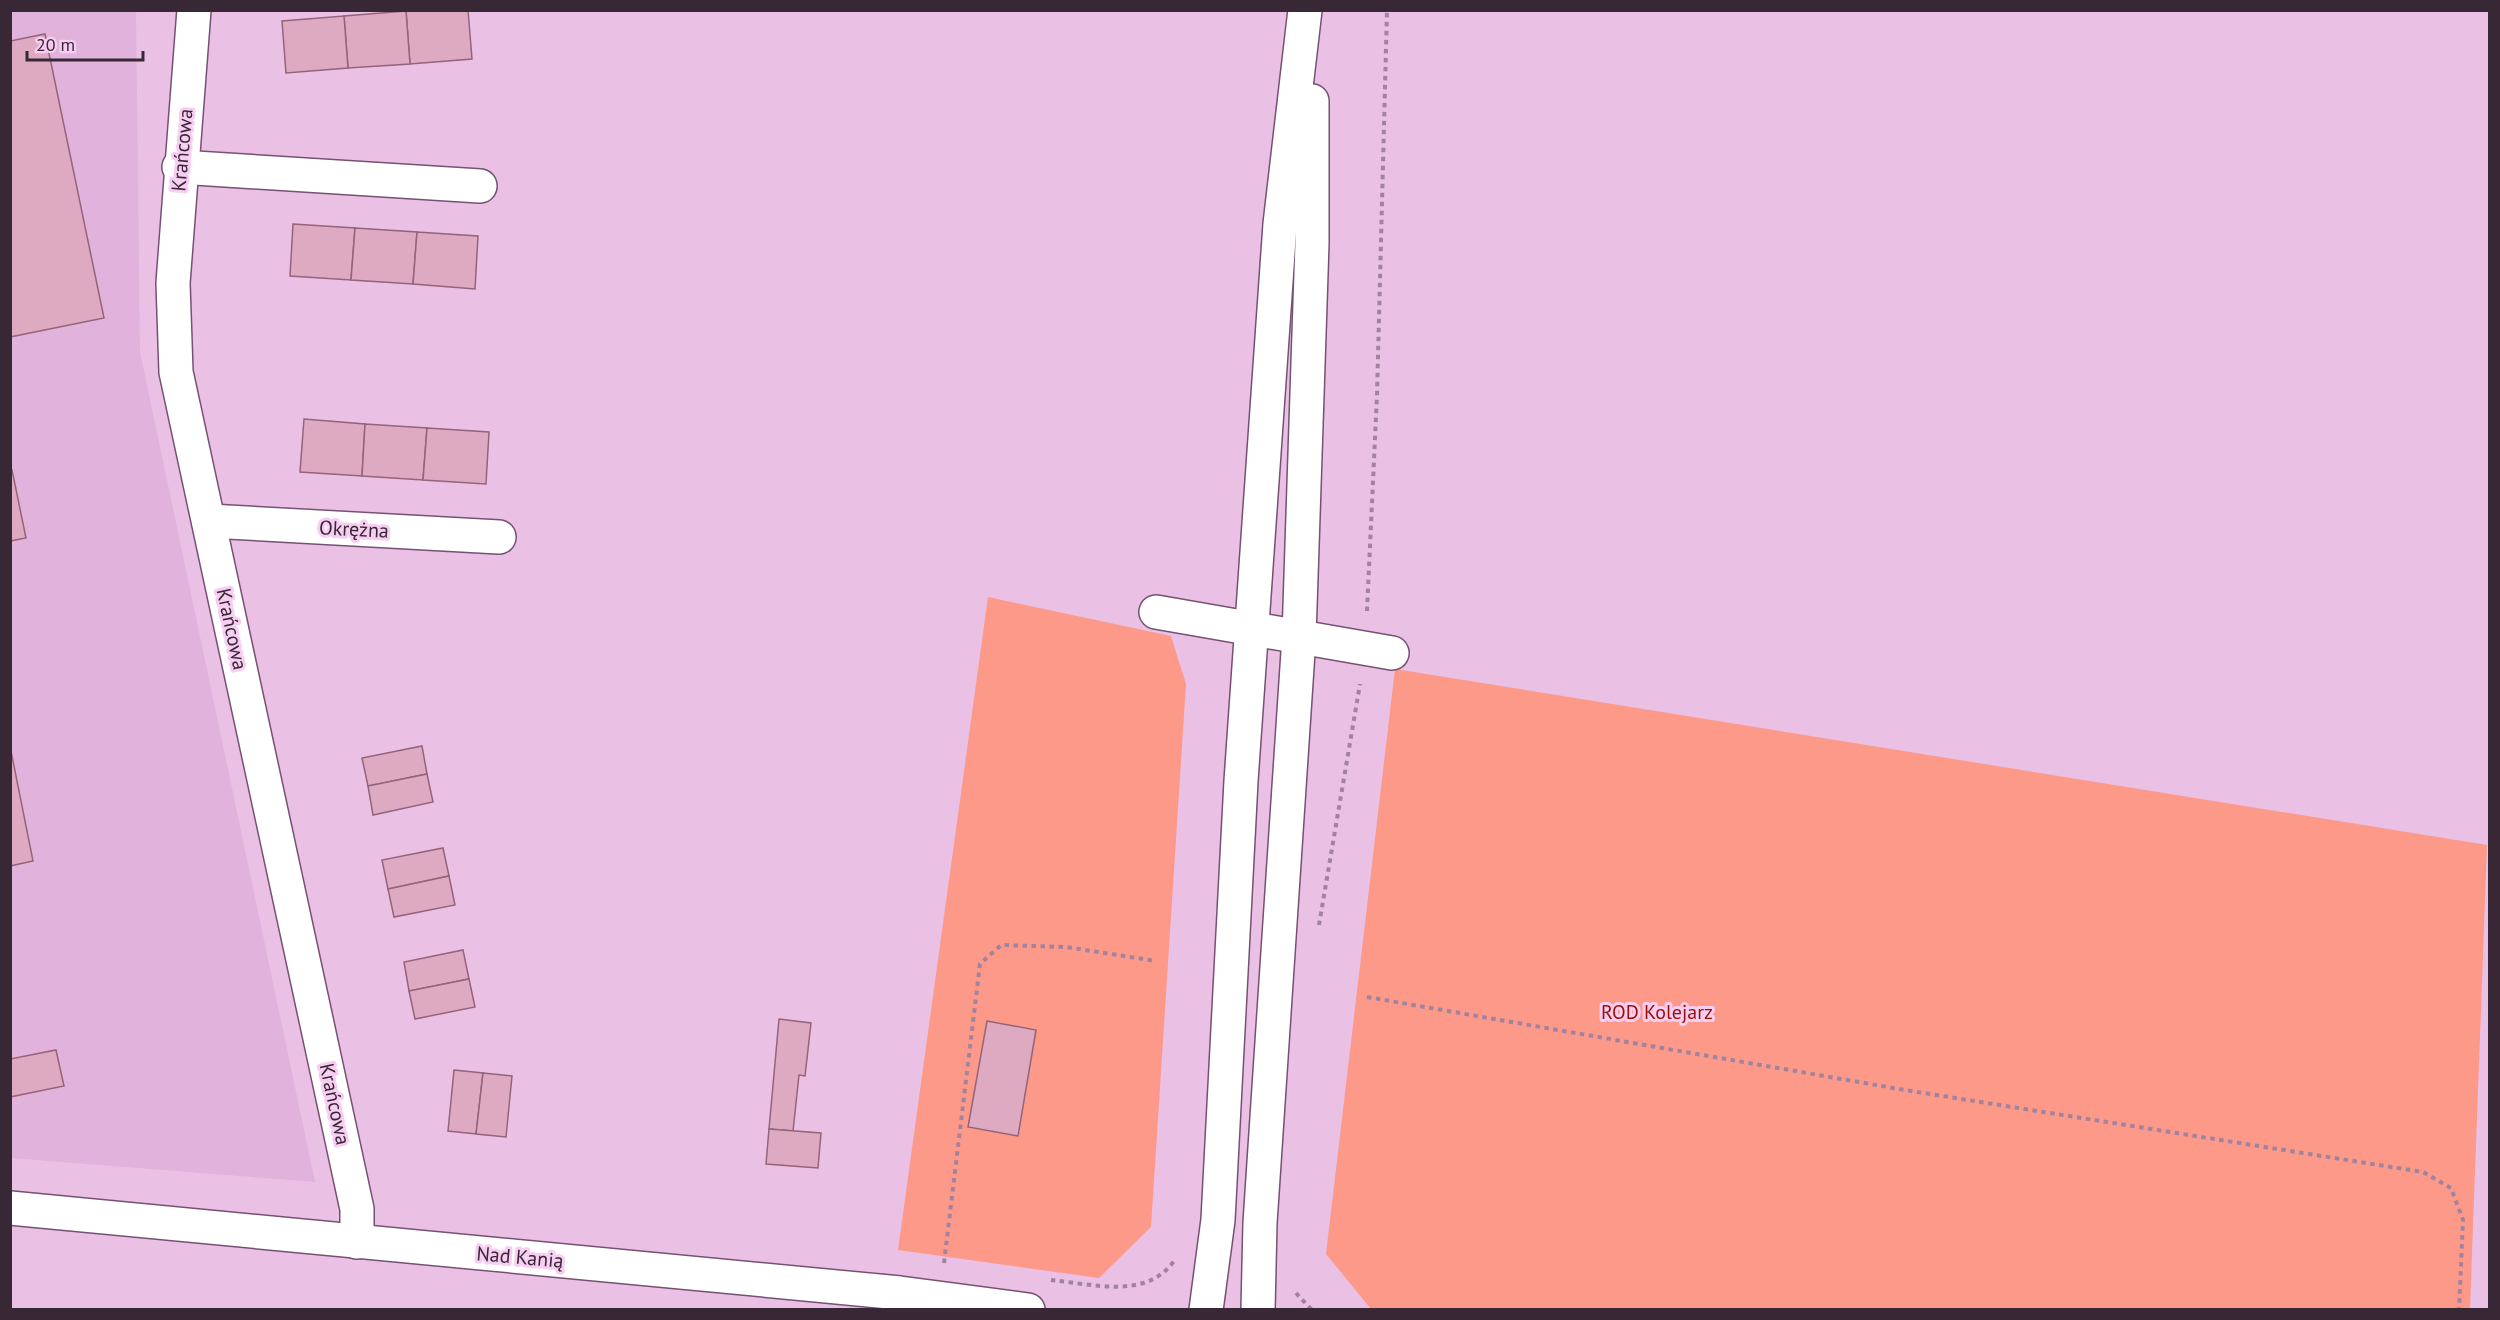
<svg xmlns="http://www.w3.org/2000/svg" width="2500" height="1320" font-family="'PT Sans',sans-serif">
<rect width="100%" height="100%" fill="#eac0e5"/>
<!-- built -->
<polygon fill="#e1b2dc" points="10,11 136,11 140,352 315,1182 11,1158"/>
<!-- green -->
<g fill="#fd9989">
<polygon points="988,597 1171,636 1186,684 1151,1227 1099,1278 898,1250"/>
<polygon points="1395,669 2487,845 2470,1309 1371,1309 1326,1254"/>
</g>
<!-- building -->
<g fill="#deaac1" stroke="#93647a" stroke-width="1.5">
<polygon points="468,10 472,59 410,64 406,11"/>
<polygon points="406,11 410,64 348,68 344,16"/>
<polygon points="344,16 348,68 286,73 282,21"/>
<polygon points="45,34 104,318 10,337 10,41"/>
<polygon points="293,224 355,228 351,280 290,276"/>
<polygon points="355,228 417,232 413,284 351,280"/>
<polygon points="417,232 478,236 475,289 413,284"/>
<polygon points="304,419 365,424 362,476 300,472"/>
<polygon points="365,424 427,428 423,480 362,476"/>
<polygon points="427,428 489,432 486,484 423,480"/>
<polygon points="12,470 26,538 10,541 10,471"/>
<polygon points="10,746 33,861 10,866"/>
<polygon points="422,746 427,774 368,786 362,758"/>
<polygon points="427,774 433,802 373,815 368,786"/>
<polygon points="443,848 449,876 388,889 382,860"/>
<polygon points="449,876 455,905 394,917 388,889"/>
<polygon points="463,950 469,979 409,991 404,962"/>
<polygon points="469,979 475,1007 415,1019 409,991"/>
<polygon points="779,1019 811,1023 805,1076 799,1075 793,1131 769,1129"/>
<polygon points="987,1021 1036,1030 1018,1136 968,1127"/>
<polygon points="56,1050 64,1086 10,1097 10,1059"/>
<polygon points="454,1070 483,1073 476,1134 448,1131"/>
<polygon points="483,1073 512,1076 506,1137 476,1134"/>
<polygon points="769,1129 821,1133 818,1168 766,1164"/>
</g>
<g fill="none" stroke-linecap="round" stroke-linejoin="round">
<!-- minor casing -->
<g stroke="#755172" stroke-width="36">
<g id="minor">
<polyline points="194,10 173,283 176,372 357,1209 357,1242"/>
<polyline points="179,167 480,186"/>
<polyline points="209,521 499,537"/>
<polyline points="1156,612 1392,653"/>
<polyline points="10,1208 900,1293 1028,1310"/>
<polyline points="1206,1310 1218,1220 1241,781 1280,224 1305,10"/>
<polyline points="1258,1310 1260,1223 1299,637 1312,243 1312,101"/>
</g>
</g>
<!-- path -->
<g stroke="#a2839e" stroke-width="4" stroke-dasharray="4.5 4.5" stroke-linecap="butt">
<polyline points="1367,611 1377,395 1387,10"/>
<polyline points="1319,925 1360,684"/>
<polyline points="1367,997 1911,1091 2423,1172 2451,1188 2463,1220 2459,1310"/>
<polyline points="944,1263 980,964 1001,945 1066,947 1156,961"/>
<path d="M1051 1280C1093 1284 1146 1300 1174 1261"/>
<polyline points="1296,1293 1312,1310"/>
</g>
<!-- minor -->
<use href="#minor" stroke="#fff" stroke-width="33"/>
</g>
<g text-anchor="middle" dominant-baseline="central" stroke-width="6" stroke-linejoin="round" paint-order="stroke">
<!-- street labels -->
<g font-size="20" fill="#382836" stroke="#f7cdf2">
<text transform="translate(182 150) rotate(-85)">Krańcowa</text>
<text transform="translate(354 529) rotate(3)">Okrężna</text>
<text transform="translate(232 629) rotate(78)">Krańcowa</text>
<text transform="translate(335 1104) rotate(78)">Krańcowa</text>
<text transform="translate(520 1257) rotate(5)">Nad Kanią</text>
</g>
<!-- park labels -->
<g font-size="20" fill="#9a0e04" stroke="#f7cdf2">
<text x="1657" y="1012">ROD Kolejarz</text>
</g>
</g>
<!-- border -->
<rect width="2500" height="1320" fill="none" stroke="#382836" stroke-width="24"/>
<!-- scale -->
<path d="M27 51v9h116v-9" fill="none" stroke="#382836" stroke-width="3"/>
<text x="36" y="51" font-size="18" fill="#382836" stroke="#f7cdf2" stroke-width="4.5" paint-order="stroke">20 m</text>
</svg>
